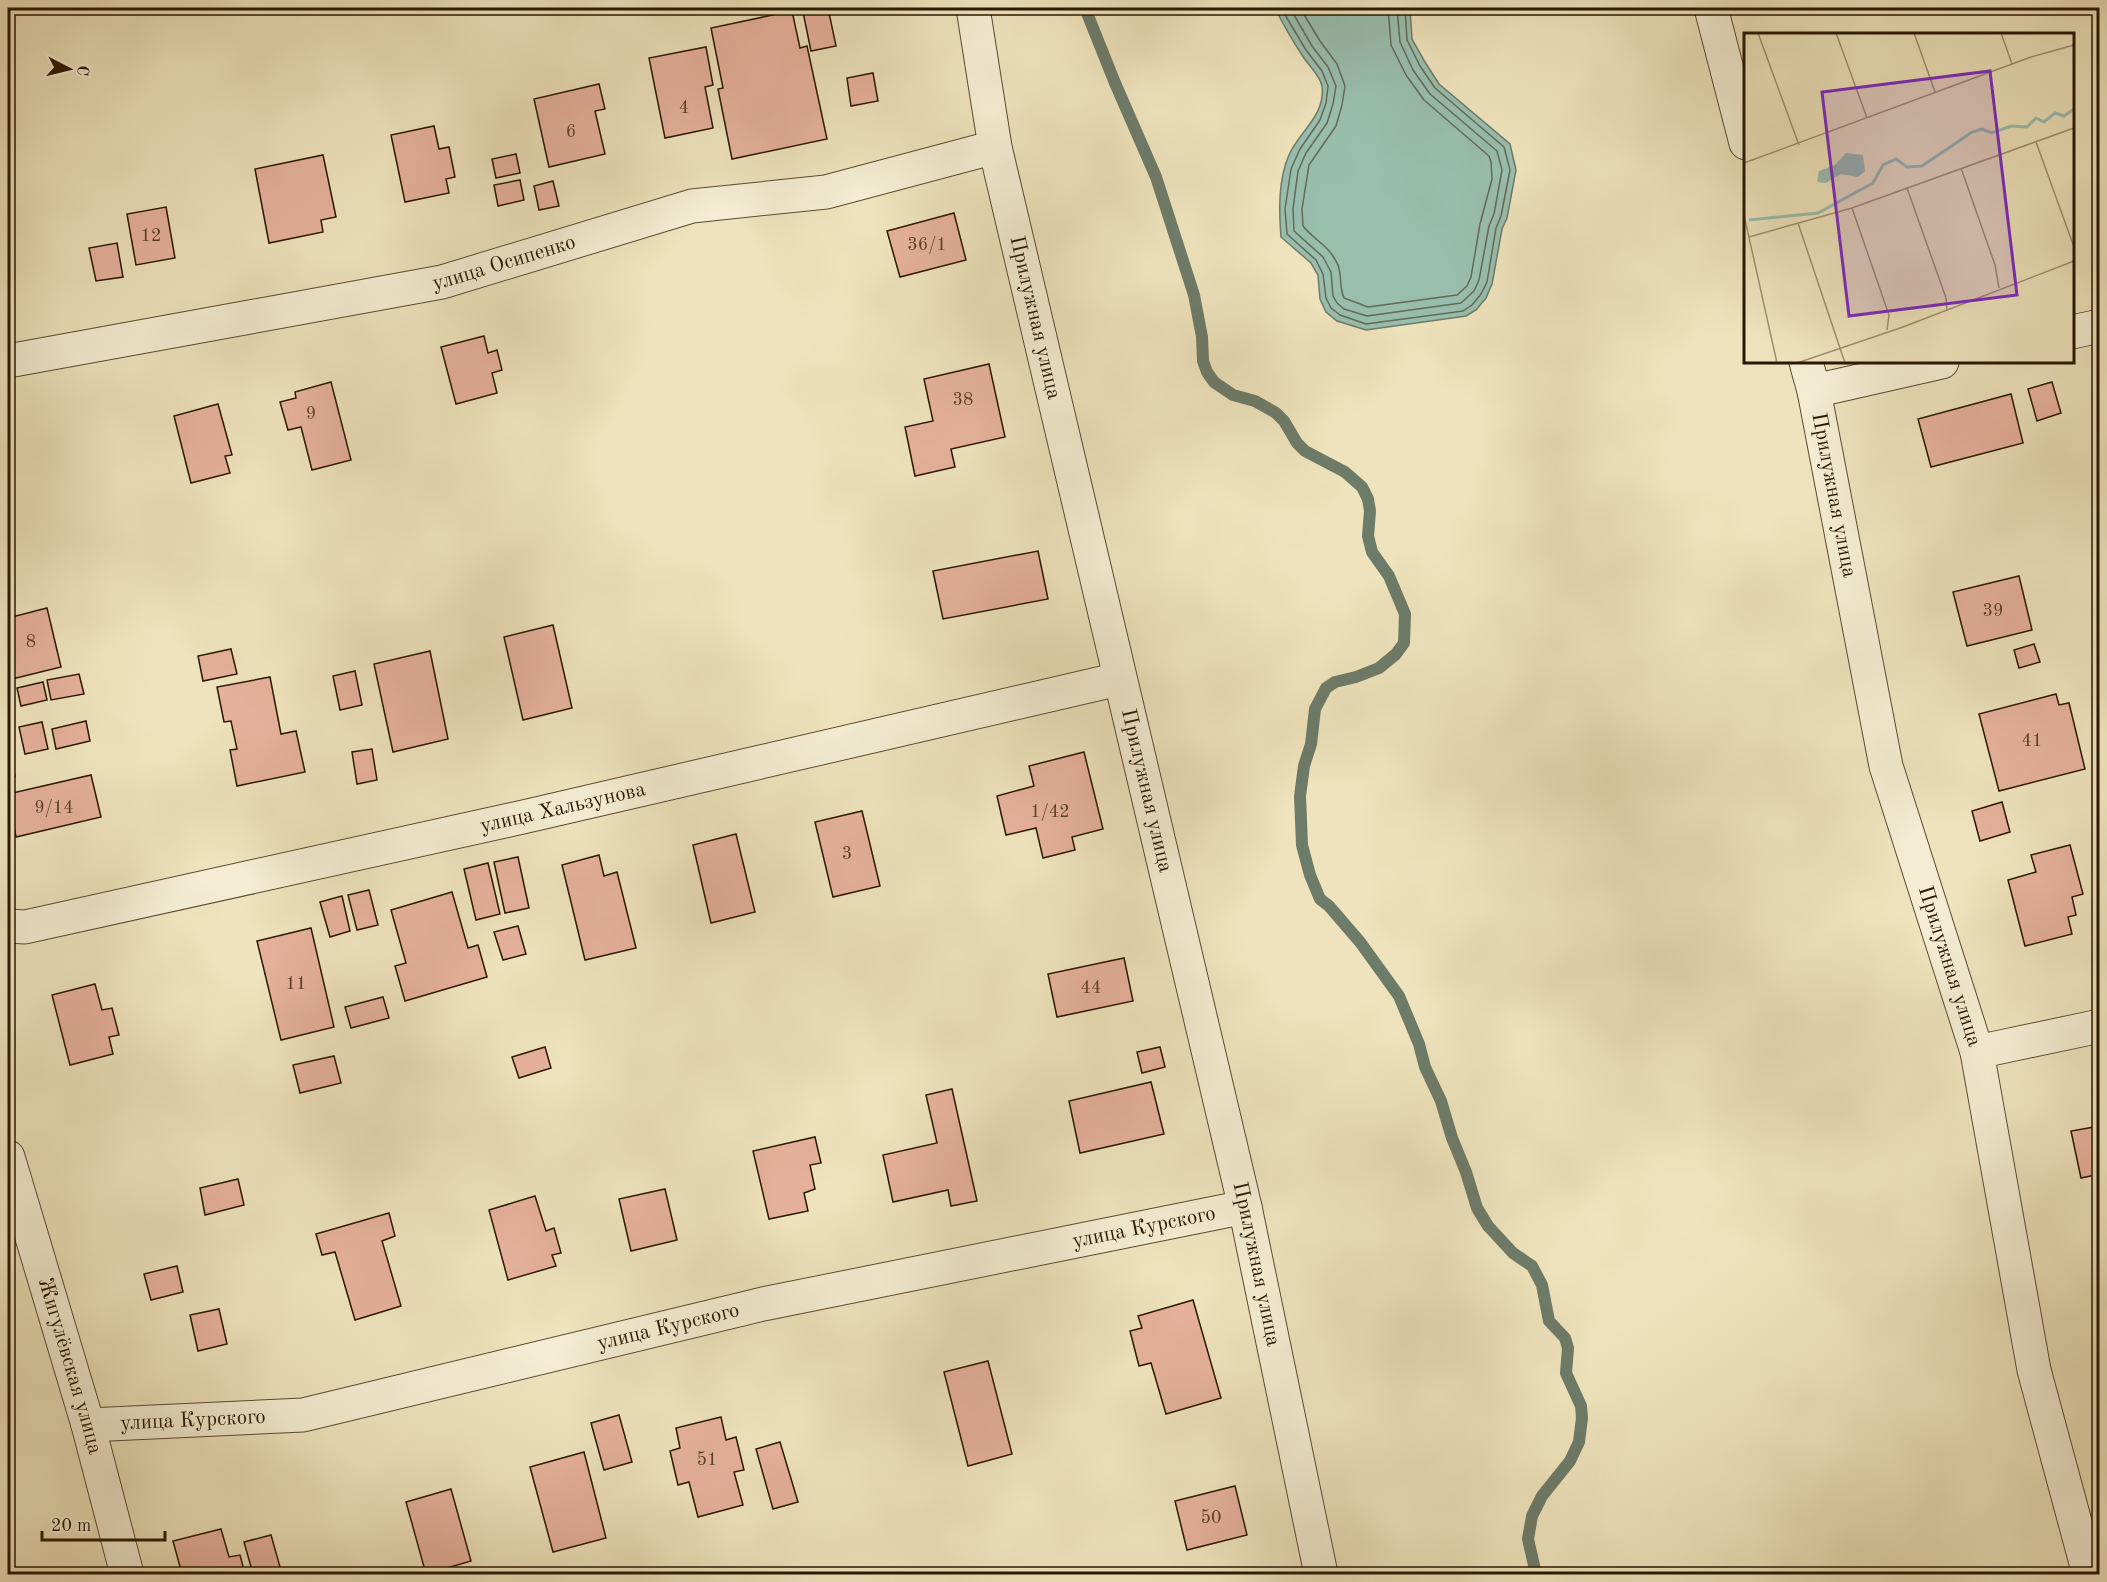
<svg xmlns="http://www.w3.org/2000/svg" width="2107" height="1582" font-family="'Old Standard TT',serif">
<rect width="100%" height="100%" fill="#eee3bc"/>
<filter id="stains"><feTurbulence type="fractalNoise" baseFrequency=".00333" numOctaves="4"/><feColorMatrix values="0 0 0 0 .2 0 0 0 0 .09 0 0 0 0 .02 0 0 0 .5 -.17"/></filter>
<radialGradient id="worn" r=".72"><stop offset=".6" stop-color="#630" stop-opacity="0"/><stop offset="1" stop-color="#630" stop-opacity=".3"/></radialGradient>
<!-- water -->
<path fill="#99beae" stroke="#6d7b69" stroke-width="1.5" d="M1275 8H1410L1412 39 1425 62 1439 84 1510 144 1516 170 1507 218 1502 229 1492 284 1486 298 1476 310 1466 316 1366 330 1337 321 1326 312 1320 299 1318 275 1311 263 1281 237C1279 211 1278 180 1289 155 1299 132 1326 115 1322 86 1320 75 1308 65 1302 55 1292 40 1283 24 1275 8Z"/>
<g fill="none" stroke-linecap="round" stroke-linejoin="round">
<!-- shore -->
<g stroke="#626a58" stroke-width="1.5">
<polyline points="1281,8 1306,50 1322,71 1328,86 1326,103 1320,120 1300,149 1291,169 1285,209 1287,234 1316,260 1323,274 1326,298 1331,308 1340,315 1366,324 1463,311 1472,305 1481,294 1487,282 1496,228 1501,216 1510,170 1504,147 1435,88 1420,66 1407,40 1405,8"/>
<polyline points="1290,8 1312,46 1328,67 1336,86 1333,104 1327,123 1306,153 1298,171 1293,209 1294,231 1323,257 1331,272 1333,296 1337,303 1344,309 1367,316 1461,303 1474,291 1479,280 1489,226 1494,214 1502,170 1497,151 1430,94 1413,70 1400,42 1397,8"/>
<path d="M1300 8 1320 41 1337 64 1345 86 1342 105 1336 126 1309 165 1302 209 1303 226C1315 241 1329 245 1338 265 1342 276 1339 287 1344 298L1368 307 1457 295 1467 286 1471 277 1480 224 1492 179 1491 162 1489 156 1424 100 1406 75 1391 45 1388 8"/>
</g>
<!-- stream -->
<polyline stroke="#6d7b69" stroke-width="12" points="1085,8 1115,83 1156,177 1194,295 1202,337 1203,361 1207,372 1214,382 1233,395 1255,401 1276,413 1284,421 1297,443 1305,451 1345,472 1362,487 1368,499 1370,511 1368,536 1372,552 1389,576 1405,614 1404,643 1396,654 1379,668 1356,677 1335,682 1326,688 1315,709 1311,744 1304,766 1300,796 1302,845 1310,875 1320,899 1329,906 1360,942 1399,996 1419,1044 1425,1067 1441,1101 1452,1138 1466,1172 1477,1208 1488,1226 1513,1253 1532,1266 1542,1285 1549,1321 1565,1338 1568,1348 1566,1373 1581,1406 1582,1418 1579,1442 1570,1461 1542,1496 1532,1516 1528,1539 1536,1574"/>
</g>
<!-- building -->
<g fill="#e6b19c" stroke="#2a1701" stroke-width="1.5">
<polygon points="828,8 836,46 811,51 803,12"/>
<polygon points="792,11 800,48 807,46 827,139 732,159 718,89 723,88 711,28"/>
<polygon points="706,47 713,85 705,87 713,128 665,138 649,58"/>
<polygon points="873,73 878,101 851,106 847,78"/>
<polygon points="599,84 605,109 595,111 605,154 549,167 534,99"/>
<polygon points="434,126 439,149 449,147 455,177 446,179 449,193 405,202 391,135"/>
<polygon points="516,154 520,173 496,178 492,159"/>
<polygon points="323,155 336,217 321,220 323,232 269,243 255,169"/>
<polygon points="520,180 524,200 498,206 494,185"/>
<polygon points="553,181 559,206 539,210 534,186"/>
<polygon points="166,207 175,258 136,265 127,214"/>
<polygon points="954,213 966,260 900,277 887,231"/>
<polygon points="117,243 123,277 96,281 89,248"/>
<polygon points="484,336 488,353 497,350 502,370 492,373 497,393 456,404 441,347"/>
<polygon points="989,364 1005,437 951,449 955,467 915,476 905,427 933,421 924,379"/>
<polygon points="331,382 351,460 312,470 301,427 288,430 280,402 296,398 295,392"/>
<polygon points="2052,382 2061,413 2037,421 2028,389"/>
<polygon points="2011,394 2023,443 1931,467 1918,419"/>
<polygon points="218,404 232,455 225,456 230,473 191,483 174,416"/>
<polygon points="1038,551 1048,599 943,619 933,571"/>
<polygon points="2019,576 2032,630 1967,646 1953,592"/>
<polygon points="47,608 61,667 8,680 8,618"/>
<polygon points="553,625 572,708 523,720 504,637"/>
<polygon points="2034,644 2040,662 2019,668 2014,650"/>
<polygon points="231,649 237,674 203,681 198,656"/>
<polygon points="430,651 448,739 393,752 374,664"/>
<polygon points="355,671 362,705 340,710 333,676"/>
<polygon points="79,674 84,694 51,700 47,680"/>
<polygon points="270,677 281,734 296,731 305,772 237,786 230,750 237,749 231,721 224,722 217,687"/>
<polygon points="43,682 47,700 21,706 17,688"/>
<polygon points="2056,694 2059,705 2069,703 2085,769 1999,791 1979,714"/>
<polygon points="86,721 90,741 56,749 52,729"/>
<polygon points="42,722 48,749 25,754 19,727"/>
<polygon points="372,749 377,780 357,784 352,752"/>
<polygon points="1084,752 1103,829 1072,837 1075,850 1043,858 1036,828 1006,835 997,796 1034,786 1029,766"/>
<polygon points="8,756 10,756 15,776 8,778"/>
<polygon points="91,775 101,817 16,837 8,794"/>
<polygon points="2002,802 2010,832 1980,841 1972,811"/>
<polygon points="862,811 880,886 833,897 815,822"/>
<polygon points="736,834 755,912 711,923 693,845"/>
<polygon points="2070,845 2083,894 2072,897 2076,915 2068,917 2072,934 2025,946 2008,880 2036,872 2031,855"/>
<polygon points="599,855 604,876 617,872 636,948 585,960 562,865"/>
<polygon points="518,857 529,908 505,913 494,862"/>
<polygon points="488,863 500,914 476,920 464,869"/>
<polygon points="369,890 378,925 357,930 348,895"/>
<polygon points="452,892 468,948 478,945 487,977 405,1001 395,966 406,963 391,910"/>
<polygon points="342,896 350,931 330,937 320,902"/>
<polygon points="518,926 526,954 503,960 494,932"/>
<polygon points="311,928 334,1027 281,1040 257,941"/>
<polygon points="1124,958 1133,1001 1057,1017 1048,974"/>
<polygon points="95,984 102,1010 112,1008 119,1035 109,1037 113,1054 70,1065 52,995"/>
<polygon points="383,997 389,1018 351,1028 345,1007"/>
<polygon points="545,1047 551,1068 519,1078 512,1057"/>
<polygon points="1160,1047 1165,1067 1142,1073 1137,1052"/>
<polygon points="334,1056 341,1083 300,1093 293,1065"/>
<polygon points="1151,1082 1164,1134 1080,1153 1069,1101"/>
<polygon points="952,1089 977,1201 951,1206 948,1190 893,1202 883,1155 937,1143 926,1095"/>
<polygon points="2100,1126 2100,1174 2081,1178 2071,1131"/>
<polygon points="815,1137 821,1163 810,1165 815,1189 804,1193 808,1211 769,1219 753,1151"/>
<polygon points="238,1179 244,1205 205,1215 200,1188"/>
<polygon points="665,1189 677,1240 631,1251 619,1199"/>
<polygon points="535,1196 546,1231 554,1228 561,1253 552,1255 556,1266 508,1280 489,1210"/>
<polygon points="389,1213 395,1236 382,1241 401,1306 355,1320 335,1252 322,1255 316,1234"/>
<polygon points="177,1266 183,1292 151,1300 144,1274"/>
<polygon points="1193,1300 1221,1398 1166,1414 1151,1363 1139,1366 1130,1331 1142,1328 1138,1316"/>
<polygon points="219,1309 227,1344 198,1351 190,1315"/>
<polygon points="988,1361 1012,1454 968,1466 944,1372"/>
<polygon points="619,1415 632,1462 604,1470 591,1423"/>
<polygon points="721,1417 726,1440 736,1437 744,1470 734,1472 743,1505 698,1517 689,1482 678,1485 670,1451 680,1448 676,1428"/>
<polygon points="780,1442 798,1502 773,1509 756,1449"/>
<polygon points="584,1452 606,1538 553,1552 530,1467"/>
<polygon points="1235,1486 1247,1535 1187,1550 1175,1501"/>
<polygon points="451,1489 471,1561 426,1574 406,1502"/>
<polygon points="221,1529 229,1557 240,1555 245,1574 182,1574 173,1541"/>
<polygon points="271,1535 282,1574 253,1574 244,1542"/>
</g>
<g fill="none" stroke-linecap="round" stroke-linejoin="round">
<!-- street casing -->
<g stroke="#5b4a30" stroke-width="35">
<g id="street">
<path id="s1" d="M973 8 995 147 1245 1207 1321 1574"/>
<polyline points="1711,8 1746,143"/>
<polyline points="2072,332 2100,326"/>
<path id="s2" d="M8 361 442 282 692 206 826 192 995 147"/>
<path id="s3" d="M1806 362 1814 391 1886 766 1977 1052 2034 1370 2089 1574"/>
<polyline points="1814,391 1942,362"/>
<path id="s4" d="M8 926 25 927 523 817 1119 679"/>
<polyline points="1977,1052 2100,1026"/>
<path id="s5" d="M8 1157 88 1425 127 1574"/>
<path id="s6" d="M88 1425 303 1415 763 1304 1245 1207"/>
</g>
</g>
<!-- street -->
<use href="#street" stroke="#f4edd3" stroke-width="33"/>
</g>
<g text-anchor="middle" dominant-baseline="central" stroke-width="4.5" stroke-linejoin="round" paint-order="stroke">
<!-- number labels -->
<g font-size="18" fill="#593e28">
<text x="684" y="108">4</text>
<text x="571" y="132">6</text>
<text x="151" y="236">12</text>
<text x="927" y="245">36/1</text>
<text x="963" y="400">38</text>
<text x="311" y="414">9</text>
<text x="1993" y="611">39</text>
<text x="31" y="642">8</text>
<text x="2032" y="741">41</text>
<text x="54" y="808">9/14</text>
<text x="1050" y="812">1/42</text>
<text x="847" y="854">3</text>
<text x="296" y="984">11</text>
<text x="1091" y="988">44</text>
<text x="707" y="1460">51</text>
<text x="1211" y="1518">50</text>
</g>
<!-- street labels -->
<g font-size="21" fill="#2a1701" stroke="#f4edd3">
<text stroke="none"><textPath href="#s2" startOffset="506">улица Осипенко</textPath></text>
<text stroke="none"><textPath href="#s1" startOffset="316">Прилужная улица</textPath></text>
<text stroke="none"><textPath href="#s3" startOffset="136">Прилужная улица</textPath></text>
<text stroke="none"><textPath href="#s1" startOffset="802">Прилужная улица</textPath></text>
<text stroke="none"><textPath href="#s4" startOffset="568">улица Хальзунова</textPath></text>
<text stroke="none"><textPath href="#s3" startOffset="622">Прилужная улица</textPath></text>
<text stroke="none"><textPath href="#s6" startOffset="1077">улица Курского</textPath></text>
<text stroke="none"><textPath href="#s1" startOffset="1288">Прилужная улица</textPath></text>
<text stroke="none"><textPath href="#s6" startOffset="591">улица Курского</textPath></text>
<text stroke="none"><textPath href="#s5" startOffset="218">Жигулёвская улица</textPath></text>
<text stroke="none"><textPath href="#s6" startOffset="105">улица Курского</textPath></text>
</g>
</g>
<!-- overview -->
<g transform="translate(1744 33)">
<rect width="330" height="330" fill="#eee3bc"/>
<path d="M102 120 119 122 121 138 114 144 97 141 82 150 73 149 75 138 91 132Z" fill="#99beae"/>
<path fill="none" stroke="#99beae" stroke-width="3" d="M5 187 74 180 129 150 139 132 152 126 163 134 178 133 228 99 238 96 248 100 267 93 283 94 292 85 300 89 311 80 320 83 330 76"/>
<path fill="none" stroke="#a09171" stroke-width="1.5" d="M14 0 55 112M92 0 123 85M170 0 191 59M257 0 268 31M292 109 330 214M0 130 287 24 330 12M217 135 251 232 255 255M163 155 202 265 203 278M108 175 145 282 143 297M0 182 33 330M54 190 101 330M5 204 108 175 330 95M53 330 159 294 330 228"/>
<path fill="#7b2cbf" fill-opacity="0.15" stroke="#7b2cbf" stroke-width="3" d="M246 38 273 262 105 283 78 59Z"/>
<rect width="330" height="330" fill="none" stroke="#2a1701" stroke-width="3"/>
</g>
<!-- margin -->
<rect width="2107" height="1582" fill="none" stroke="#eee3bc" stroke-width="30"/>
<rect x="9" y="9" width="2089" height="1564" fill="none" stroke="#2a1701" stroke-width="3"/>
<rect x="15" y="15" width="2077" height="1552" fill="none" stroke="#2a1701" stroke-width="1.5"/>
<!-- north arrow -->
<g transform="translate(69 69) rotate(97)" stroke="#f4edd3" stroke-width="4.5" paint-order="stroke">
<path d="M0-4.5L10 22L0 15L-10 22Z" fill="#2a1701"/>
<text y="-9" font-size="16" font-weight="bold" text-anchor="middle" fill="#2a1701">С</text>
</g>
<!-- scale -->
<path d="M42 1531v9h123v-9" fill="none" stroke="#2a1701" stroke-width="3"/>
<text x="51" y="1531" font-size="18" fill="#2a1701" stroke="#f4edd3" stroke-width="4.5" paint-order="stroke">20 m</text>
<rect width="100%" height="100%" filter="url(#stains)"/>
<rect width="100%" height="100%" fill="url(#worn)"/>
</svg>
